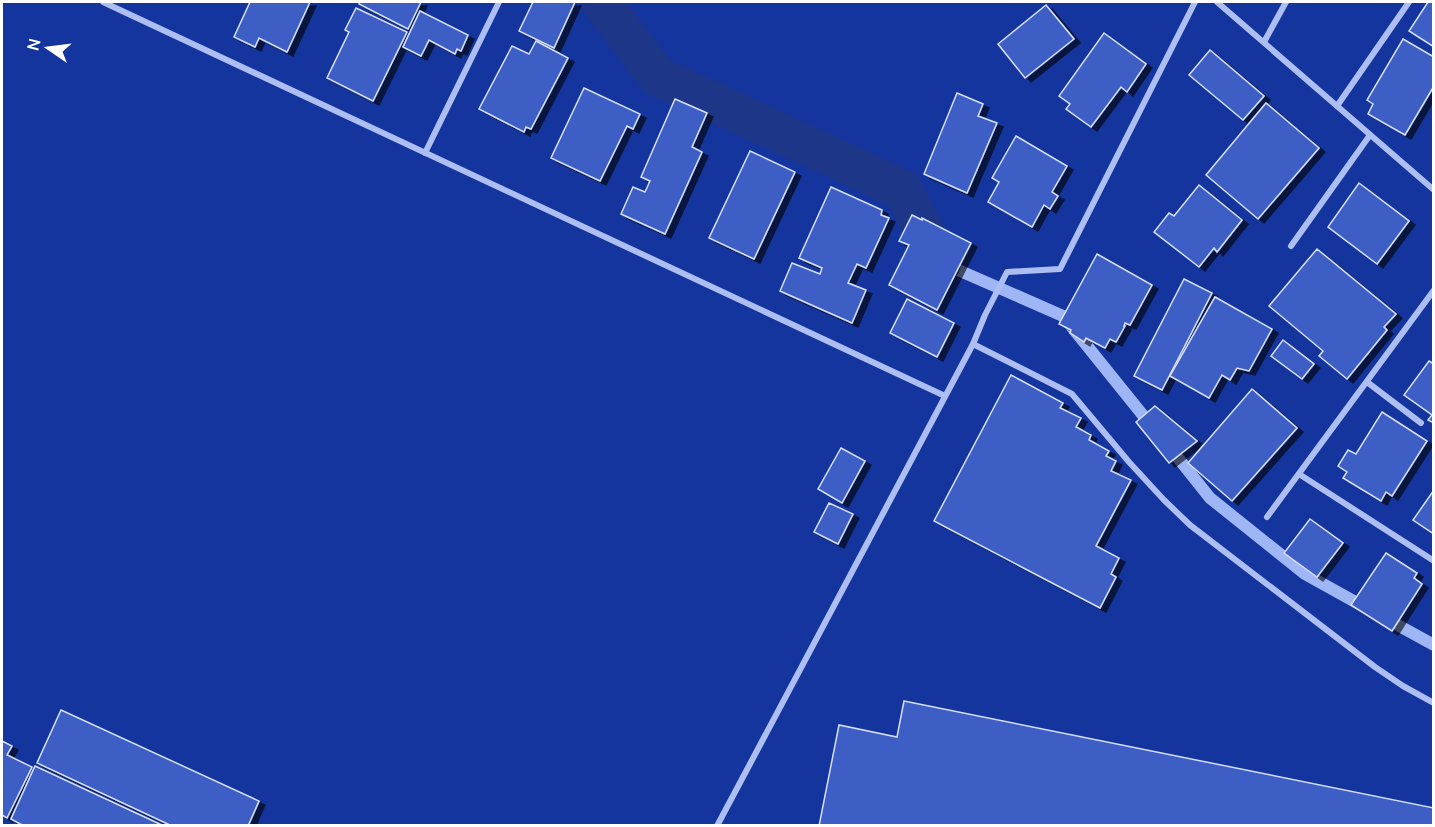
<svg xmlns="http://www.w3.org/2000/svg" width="1435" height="827" font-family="Manrope,sans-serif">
	<defs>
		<filter id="shadow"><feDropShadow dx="6" dy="4" stdDeviation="0" flood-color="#0009"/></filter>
	</defs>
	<rect width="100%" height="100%" fill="#15359e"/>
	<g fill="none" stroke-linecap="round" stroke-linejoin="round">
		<g stroke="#9fb6f6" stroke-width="12">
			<path d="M942 263 1063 316 1154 429"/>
			<path d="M1167 444 1210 498 1305 574 1368 609"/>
			<path d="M1383 617 1434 645"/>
		</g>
		<path stroke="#1e3688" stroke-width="40" d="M601 2 657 76 902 189 941 263"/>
	</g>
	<g fill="#3d5ec5" stroke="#d5dffd" stroke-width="1.5" filter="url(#shadow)">
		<path d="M250 2H310L287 52 259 38 255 47 234 37Z"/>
		<path d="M360 2H421L408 29 359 4Z"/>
		<path d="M533 2H575L554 48 519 31Z"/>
		<path d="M1428 2H1434V47L1409 31Z"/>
		<path d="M1046 5 1074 39 1025 78 998 44Z"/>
		<path d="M356 8 407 32 373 101 327 78 349 32 345 30Z"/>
		<path d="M420 11 468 35 461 51 457 49 455 54 429 40 421 56 403 47Z"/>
		<path d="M1104 33 1146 64 1127 92 1121 87 1091 127 1066 109 1070 104 1059 96Z"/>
		<path d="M1403 39 1434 57V86L1405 135 1368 114 1373 104 1367 100Z"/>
		<path d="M536 41 568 58 531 129 526 127 524 132 479 109 512 46 529 54Z"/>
		<path d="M1210 50 1264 96 1243 120 1189 75Z"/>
		<path d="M584 88 640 114 633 129 627 126 600 181 551 158Z"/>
		<path d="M957 93 983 104 978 116 997 123 967 193 924 174Z"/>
		<path d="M675 99 707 113 692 147 702 152 665 234 621 214 633 187 645 192 650 181 641 177Z"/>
		<path d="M1266 103 1319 148 1258 219 1206 175Z"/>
		<path d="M1016 136 1067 166 1052 192 1058 196 1050 209 1044 205 1032 227 988 202 999 182 992 178Z"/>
		<path d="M750 151 795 172 754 259 709 238Z"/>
		<path d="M1359 183 1409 221 1377 264 1328 227Z"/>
		<path d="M1199 185 1242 220 1217 252 1214 248 1199 267 1154 232 1169 213 1174 216Z"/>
		<path d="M831 187 882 210 881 215 889 218 866 268 857 264 848 283 866 290 852 323 780 291 792 263 820 274 822 268 799 258Z"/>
		<path d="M912 215 922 220V218L971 243 937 310 889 285 909 245 899 241Z"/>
		<path d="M1317 249 1396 314 1384 327 1387 330 1347 379 1319 356 1323 351 1269 306Z"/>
		<path d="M1097 254 1152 285 1130 325 1125 323 1124 326H1125L1116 342 1110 339 1105 348 1086 338 1084 342 1070 333 1071 330 1059 324Z"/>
		<path d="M1184 279 1212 293 1162 390 1134 376Z"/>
		<path d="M1215 297 1272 329 1249 371 1237 368 1230 380 1222 375 1209 398 1170 376Z"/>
		<path d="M907 299 954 323 937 357 890 333Z"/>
		<path d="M1283 340 1314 364 1302 379 1271 356Z"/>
		<path d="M1429 361 1434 364V423L1428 420 1432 415 1404 395Z"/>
		<path d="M1011 375 1063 403 1060 408 1081 418 1076 427 1091 435 1089 440 1109 451 1106 456 1116 461 1111 471 1131 480 1096 546 1119 558 1111 574 1116 577 1100 608 934 521Z"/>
		<path d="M1252 389 1297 428 1232 501 1188 463Z"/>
		<path d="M1155 406 1197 441 1169 463 1136 422Z"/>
		<path d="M1382 412 1427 441 1392 496 1386 492 1381 501 1343 478 1347 472 1338 466 1348 450 1356 454Z"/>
		<path d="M841 448 865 461 842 503 818 489Z"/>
		<path d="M1434 490V534L1413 520Z"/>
		<path d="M829 503 853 514 838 544 814 532Z"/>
		<path d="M1310 519 1343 543 1317 577 1284 553Z"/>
		<path d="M1386 553 1417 573 1414 578 1422 584 1392 631 1351 605Z"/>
		<path d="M904 701 1434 808V826H819L839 725 897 737Z"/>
		<path d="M61 710 259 801 248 826H172L37 763Z"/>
		<path d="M2 741 12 746 7 755 32 767 7 818 2 815Z"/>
		<path d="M35 766 164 826H24L11 819Z"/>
	</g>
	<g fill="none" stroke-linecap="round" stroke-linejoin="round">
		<g stroke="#adbef3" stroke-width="6">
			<path d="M103 2 945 396"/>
			<path d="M1217 2 1434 190"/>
			<path d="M1264 42 1286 2"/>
			<path d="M1337 106 1409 2"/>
			<path d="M425 153 499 2"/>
			<path d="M1291 246 1370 135"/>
			<path d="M973 344 1072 394 1129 462 1164 500 1190 525 1375 667 1403 686 1434 703"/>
			<path d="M1367 382 1421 423"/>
			<path d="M1299 474 1434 561"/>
			<path d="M1267 517 1434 290"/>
			<path d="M717 826 973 344 985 315 1007 272 1060 269 1195 2"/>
		</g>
	</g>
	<rect width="1435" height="827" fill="none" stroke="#ffffff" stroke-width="6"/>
	<g transform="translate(48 48) rotate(284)" stroke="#15359e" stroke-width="4.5" paint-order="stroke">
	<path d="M0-4.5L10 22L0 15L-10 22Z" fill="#ffffff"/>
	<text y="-9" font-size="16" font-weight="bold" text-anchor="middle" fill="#ffffff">N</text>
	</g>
</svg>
